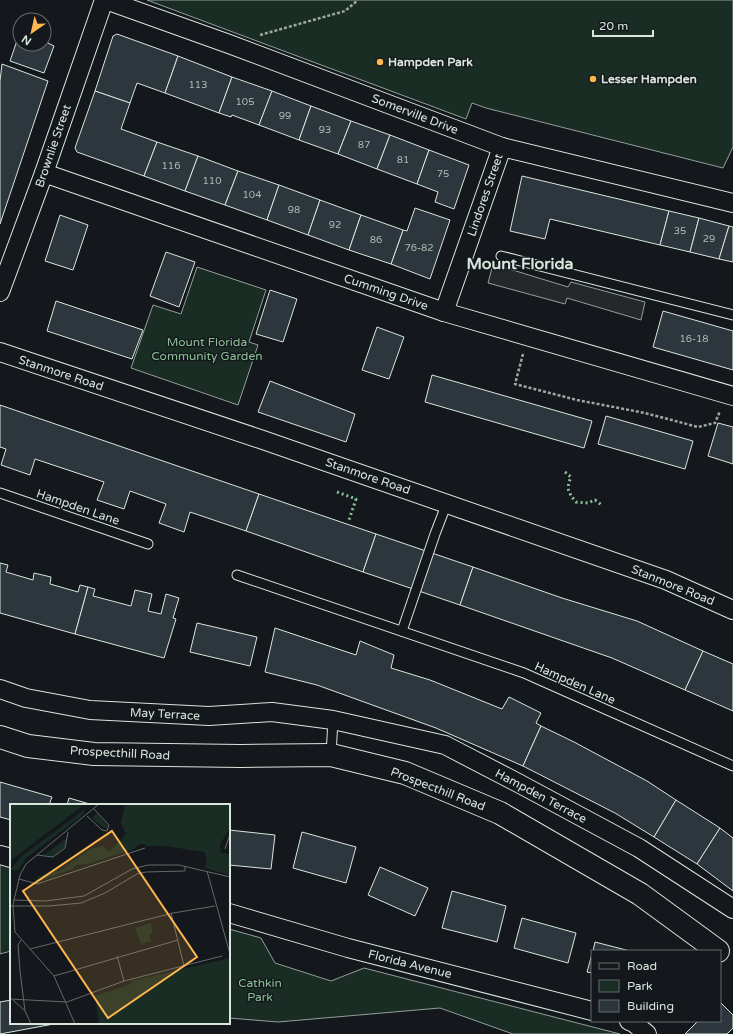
<svg xmlns="http://www.w3.org/2000/svg" width="733" height="1034" font-family="'Varela Round',sans-serif">
	<rect width="100%" height="100%" fill="#14181c"/>
	<g fill="#1a2d24" stroke="#939e99">
		<path d="M147 0H733V147L723 168 486 108 472 103 466 119Z"/>
		<path d="M197 267 266 290 249 342 258 345 238 405 131 368 153 305 181 314Z"/>
		<path d="M0 862 11 866V951L0 954Z"/>
		<path d="M229 929 261 938 275 963 331 981 364 968 620 1034H513L440 1008 278 1022 229 1018Z"/>
	</g>
	<path fill="#24282b" stroke="#939e99" d="M493 264 568 287 571 282 645 302 641 320 567 298 565 304 488 283Z"/>
	<g fill="#2c363c" stroke="#d8e6dc">
		<path d="M20 32V44H44V41L54 46 44 73 10 61Z"/>
		<path d="M117 34 178 56 165 93 137 83 130 103 95 91 113 36Z"/>
		<path d="M178 56 232 77 219 113 165 93Z"/>
		<path d="M2 64 48 81 0 224V81Z"/>
		<path d="M232 77 272 91 259 125 232 115 231 117 219 113Z"/>
		<path d="M95 91 130 103 121 129 157 142 144 176 77 152 75 148Z"/>
		<path d="M272 91 311 106 299 140 259 125Z"/>
		<path d="M311 106 351 121 338 154 299 140Z"/>
		<path d="M351 121 390 135 377 169 338 154Z"/>
		<path d="M390 135 429 150 417 184 377 169Z"/>
		<path d="M157 142 198 156 185 191 144 176Z"/>
		<path d="M429 150 469 165 454 209 435 202 438 192 417 184Z"/>
		<path d="M198 156 238 171 225 205 185 191Z"/>
		<path d="M238 171 279 185 267 220 225 205Z"/>
		<path d="M522 176 669 211 660 245 550 219 545 239 510 231Z"/>
		<path d="M279 185 320 200 308 235 267 220Z"/>
		<path d="M320 200 361 215 349 250 308 235Z"/>
		<path d="M415 208 450 220 430 279 391 264 403 230 407 231Z"/>
		<path d="M669 211 699 218 690 252 660 245Z"/>
		<path d="M60 215 88 225 73 270 45 261Z"/>
		<path d="M361 215 403 230 391 264 349 250Z"/>
		<path d="M699 218 729 226 719 259 690 252Z"/>
		<path d="M729 226 733 227V262L719 259Z"/>
		<path d="M166 252 195 262 179 307 150 296Z"/>
		<path d="M270 290 297 299 283 342 256 334Z"/>
		<path d="M56 301 143 330 132 359 47 331Z"/>
		<path d="M663 311 733 331V370L653 347Z"/>
		<path d="M377 327 404 337 389 379 362 370Z"/>
		<path d="M432 375 592 421 584 448 425 402Z"/>
		<path d="M270 381 355 414 346 442 258 412Z"/>
		<path d="M0 405 259 494 246 531 190 512 184 532 159 523 166 504 130 491 124 509 97 500 104 482 35 459 30 475 1 465 6 449 0 447Z"/>
		<path d="M606 416 693 441 685 469 598 444Z"/>
		<path d="M718 423 733 427V464L708 456Z"/>
		<path d="M259 494 376 534 363 572 246 531Z"/>
		<path d="M376 534 473 567 460 605 363 572Z"/>
		<path d="M0 563 8 565 6 572 33 580 34 573 51 577 50 584 78 592 80 585 88 587 75 634 0 613Z"/>
		<path d="M473 567 562 598 637 621 703 651 685 690 612 658 460 605Z"/>
		<path d="M88 587 95 589 93 596 131 606 135 590 152 594 148 611 161 614 166 594 179 598 173 618 176 619 164 658 75 634Z"/>
		<path d="M197 623 257 637 250 666 190 652Z"/>
		<path d="M275 628 356 655 360 641 394 655 391 668 430 680 502 709 509 697 541 713 536 723 541 726 523 766 436 728 317 685 265 672Z"/>
		<path d="M703 651 733 664V711L685 690Z"/>
		<path d="M541 726 574 742 647 781 676 800 654 837 615 813 523 766Z"/>
		<path d="M0 782 52 797 49 805H11V820L0 817Z"/>
		<path d="M69 798 93 805H67Z"/>
		<path d="M676 800 720 828 697 864 654 837Z"/>
		<path d="M720 828 733 838V891L697 864Z"/>
		<path d="M229 830 275 835 271 869 229 865Z"/>
		<path d="M302 832 356 847 346 883 293 868Z"/>
		<path d="M380 867 428 888 415 916 368 895Z"/>
		<path d="M452 891 506 906 497 942 442 928Z"/>
		<path d="M522 918 576 933 568 963 514 948Z"/>
		<path d="M595 942 630 951H593Z"/>
		<path d="M592 954V973L587 972Z"/>
		<path d="M11 1000V1023H59L0 1034V1002Z"/>
		<path d="M720 1002 733 1015V1028L727 1034H685L698 1021H720Z"/>
	</g>
	<g fill="none" stroke-linecap="round" stroke-linejoin="round">
		<g stroke="#d8e6dc" stroke-width="11">
			<g id="service">
				<path d="M501 256 733 315"/>
				<path d="M0 493 148 544"/>
				<path d="M237 575 524 673 733 766"/>
				<path d="M402 631 435 534 447 503"/>
				<path d="M331 755 333 720"/>
			</g>
		</g>
		<g stroke="#d8e6dc" stroke-width="20">
			<g id="minor">
				<path d="M106 0 229 44 502 147 733 203"/>
				<path d="M44 173 444 312 733 396"/>
				<path d="M0 292 44 173 104 0"/>
				<path d="M444 312 502 147"/>
				<path d="M0 352 263 440 666 580 733 610"/>
				<path d="M0 689 26 698 90 710 209 716 272 712 333 720 445 745 520 784 639 848 733 909"/>
				<path d="M0 855 11 858"/>
				<path d="M229 913 348 948 592 1011"/>
				<path d="M629 1021 634 1023 647 1034"/>
			</g>
		</g>
		<g stroke="#d8e6dc" stroke-width="24">
			<path id="secondary" d="M0 737 28 746 94 754 241 756 331 755 405 773 500 813 640 894 718 951"/>
		</g>
		<g stroke="#9da8a2" stroke-width="2.5" stroke-dasharray="3 2" stroke-linecap="butt">
			<path d="M260 35 345 11 358 0"/>
			<path d="M523 354 515 384 577 400 645 413 698 427 715 423 720 411"/>
		</g>
		<use href="#service" stroke="#14181c" stroke-width="9"/>
		<use href="#minor" stroke="#14181c" stroke-width="18"/>
		<use href="#secondary" stroke="#14181c" stroke-width="22"/>
		<g stroke="#8ac095" stroke-width="3" stroke-dasharray="2 3" stroke-linecap="butt">
			<path d="M565 472 571 477C566 489 568 492 576 502L588 503 595 500 603 506"/>
			<path d="M337 492 356 499 349 520"/>
		</g>
	</g>
	<g fill="#ffb74d" stroke="#14181c" stroke-width="1.5">
		<circle cx="380" cy="62" r="4"/>
		<circle cx="593" cy="79" r="4"/>
	</g>
	<g text-anchor="middle" dominant-baseline="central" stroke-width="3" stroke-linejoin="round" paint-order="stroke">
		<g font-size="10" fill="#adbab4">
			<text x="198" y="85">113</text>
			<text x="245" y="102">105</text>
			<text x="285" y="116">99</text>
			<text x="325" y="130">93</text>
			<text x="364" y="145">87</text>
			<text x="403" y="160">81</text>
			<text x="171" y="166">116</text>
			<text x="443" y="174">75</text>
			<text x="212" y="181">110</text>
			<text x="252" y="195">104</text>
			<text x="294" y="210">98</text>
			<text x="335" y="225">92</text>
			<text x="680" y="231">35</text>
			<text x="709" y="239">29</text>
			<text x="376" y="240">86</text>
			<text x="419" y="248">76-82</text>
			<text x="694" y="339">16-18</text>
		</g>
		<g font-size="12" font-weight="bold" fill="#d8e6dc" stroke="#14181c" text-anchor="start">
			<text x="388" y="62">Hampden Park</text>
			<text x="601" y="79">Lesser Hampden</text>
		</g>
		<g font-size="12" fill="#d8e6dc" stroke="#14181c">
			<text transform="translate(415 114) rotate(21)">Somerville Drive</text>
			<text transform="translate(53 146) rotate(-71)">Brownlie Street</text>
			<text transform="translate(485 195) rotate(-71)">Lindores Street</text>
			<text transform="translate(386 292) rotate(19)">Cumming Drive</text>
			<text transform="translate(61 373) rotate(18)">Stanmore Road</text>
			<text transform="translate(368 476) rotate(19)">Stanmore Road</text>
			<text transform="translate(78 507) rotate(19)">Hampden Lane</text>
			<text transform="translate(673 585) rotate(22)">Stanmore Road</text>
			<text transform="translate(575 683) rotate(24)">Hampden Lane</text>
			<text transform="translate(165 714) rotate(3)">May Terrace</text>
			<text transform="translate(120 753) rotate(3)">Prospecthill Road</text>
			<text transform="translate(438 789) rotate(21)">Prospecthill Road</text>
			<text transform="translate(541 796) rotate(28)">Hampden Terrace</text>
			<text transform="translate(410 964) rotate(14)">Florida Avenue</text>
		</g>
		<g font-size="12" fill="#8ac095" stroke="#14181c">
			<text x="207" y="342">Mount Florida<tspan x="207" dy="14">Community Garden</tspan></text>
			<text x="260" y="983">Cathkin<tspan x="260" dy="14">Park</tspan></text>
		</g>
		<g font-size="16" font-weight="bold" fill="#d8e6dc" stroke="#14181c">
			<text x="520" y="264">Mount Florida</text>
		</g>
	</g>
	<g transform="translate(10 804)">
		<rect width="220" height="220" fill="#14181c"/>
		<path d="M0 0H69L71 3 0 57ZM115 0H220V24L210 40 211 49 220 50V71L195 64 197 54 194 48 155 42H135V40H129L124 45 78 60 66 61 63 65 24 79 29 72 51 66 80 45 93 42 99 48 116 30 111 19ZM74 6V10L16 54 8 66H0L12 52ZM87 9 98 22 96 25 82 14ZM57 34 54 44 43 52 34 51ZM141 119 143 129 139 130 141 137 131 140 125 124ZM220 154V220H89L85 192 121 180V177Z" fill="#1a2d24"/>
		<path fill="none" stroke="#626a69" stroke-width="1" d="M77 12 92 26 97 27 99 21 84 5M215 45 220 30M27 51 43 53 55 44 58 28M197 67 220 150M9 75 27 80 135 44M4 96 10 71 16 60 89 0M0 102H3L4 96 35 97 74 92 122 65 138 61H169L220 73M161 109 174 162M11 136 8 141 10 167 15 207 21 220M20 145 163 109 205 102M107 152 114 177M44 172 168 136M0 195 57 198 114 177 212 152M3 196 15 207M65 220 44 172 5 128 3 102H39L71 99 95 89 127 70 136 68 175 67V62"/>
		<path fill="#ffb74d" fill-opacity="0.15" stroke="#ffb74d" stroke-width="2" d="M102 27 187 153 98 214 13 87Z"/>
		<rect width="220" height="220" fill="none" stroke="#d8e6dc" stroke-width="2"/>
	</g>
	<rect x="591" y="950" width="130" height="72" fill="#14181c" stroke="#626a69"/>
	<rect x="599" y="963" width="20" height="6" fill="#14181c" stroke="#626a69"/>
	<text x="627" y="970" font-size="12" fill="#d8e6dc">Road</text>
	<rect x="599" y="980" width="20" height="12" fill="#1a2d24" stroke="#626a69"/>
	<text x="627" y="990" font-size="12" fill="#d8e6dc">Park</text>
	<rect x="599" y="1000" width="20" height="12" fill="#2c363c" stroke="#626a69"/>
	<text x="627" y="1010" font-size="12" fill="#d8e6dc">Building</text>
	<g transform="translate(32 32) rotate(214)"><circle r="19" fill="#14181c" stroke="#626a69"/>
	<path d="M0-3L7 15L0 10L-7 15Z" fill="#ffb74d"/>
	<text y="-6" font-size="11" font-weight="bold" text-anchor="middle" fill="#d8e6dc">N</text>
	</g>
	<path d="M593 30v6h60v-6" fill="none" stroke="#d8e6dc" stroke-width="2"/>
	<text x="599" y="30" font-size="12" fill="#d8e6dc" stroke="#14181c" stroke-width="3" paint-order="stroke">20 m</text>
</svg>
